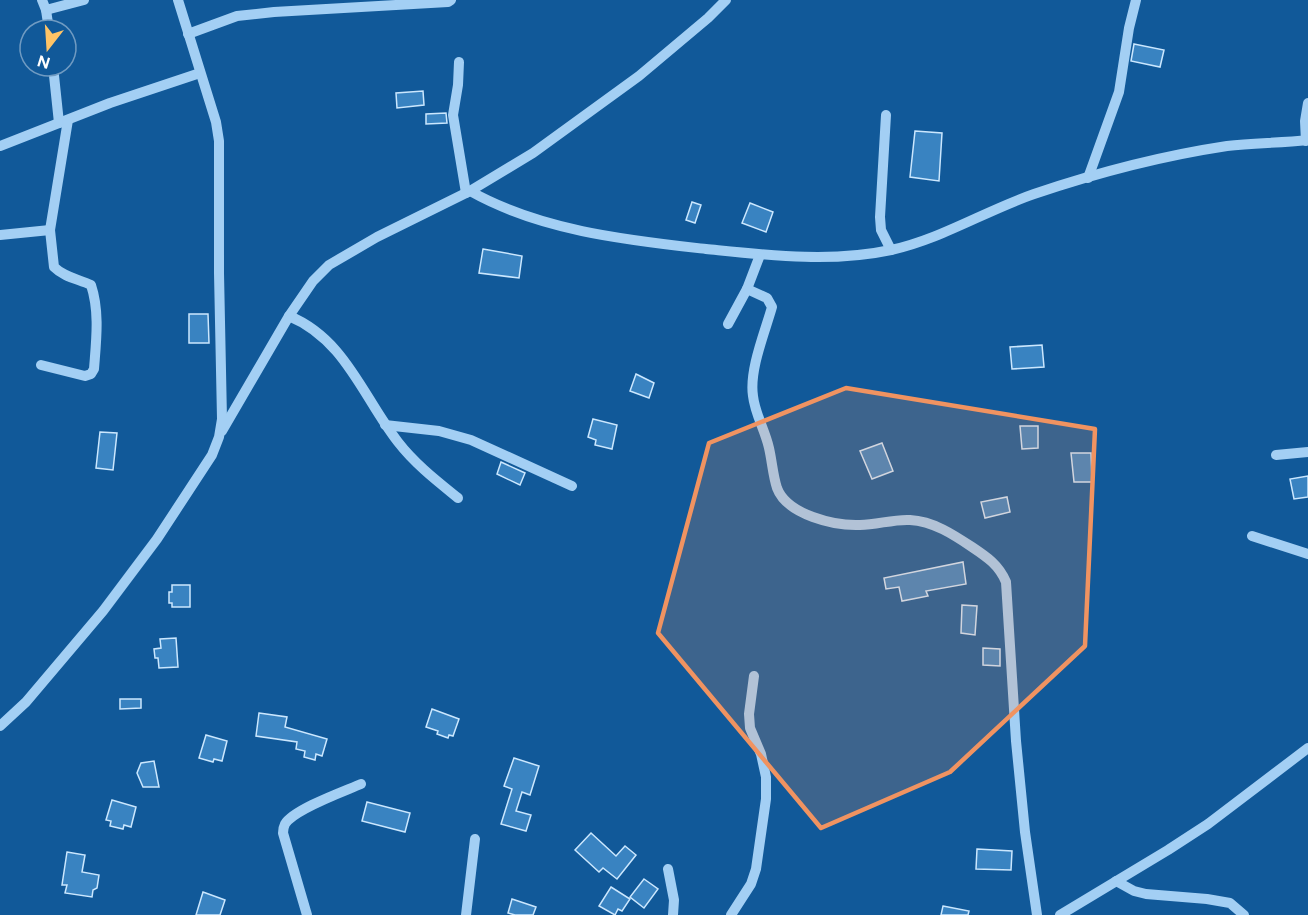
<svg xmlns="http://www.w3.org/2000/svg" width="1308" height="915" font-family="Figtree,sans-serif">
	<rect width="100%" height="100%" fill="#115999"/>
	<g fill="#3983c1" stroke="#cbe7fe" stroke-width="1.5">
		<path d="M1134 44 1164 50 1160 67 1131 61Z"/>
		<path d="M423 91 424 105 397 108 396 93Z"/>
		<path d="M446 113 447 123 426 124V114Z"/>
		<path d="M915 131 942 133 939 181 910 177Z"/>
		<path d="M692 202 701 205 695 223 686 220Z"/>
		<path d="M750 203 773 212 766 232 742 223Z"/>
		<path d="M483 249 522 256 519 278 479 273Z"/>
		<path d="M189 314H208L209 343H189Z"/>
		<path d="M1042 345 1044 367 1012 369 1010 347Z"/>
		<path d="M636 374 654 383 649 398 630 391Z"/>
		<path d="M593 419 617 425 612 449 595 445 596 440 588 437Z"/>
		<path d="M1020 426H1038V448L1022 449Z"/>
		<path d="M100 432 117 433 113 470 96 468Z"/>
		<path d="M882 443 893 471 872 479 860 451Z"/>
		<path d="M1071 453H1091L1092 482H1074Z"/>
		<path d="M501 462 525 473 520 485 497 474Z"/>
		<path d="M1308 476V497L1294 499 1290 479Z"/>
		<path d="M1007 497 1010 512 985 518 981 502Z"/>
		<path d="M963 562 966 584 926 591 928 596 902 601 899 587 886 589 884 578Z"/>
		<path d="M172 585H190V607H172V603H169V592H172Z"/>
		<path d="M962 605 977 606 975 635 961 633Z"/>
		<path d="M176 638 178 667 159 668 158 658H155L154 649 161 648 160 639Z"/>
		<path d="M983 648 1000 649V666L983 665Z"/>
		<path d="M120 699H141V708L120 709Z"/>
		<path d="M432 709 459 719 453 736 449 735 448 738 437 734 438 731 426 727Z"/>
		<path d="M259 713 287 717 285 727 327 739 322 756 316 754 315 760 304 757 305 751 296 749 297 742 256 736Z"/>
		<path d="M206 735 227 741 222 761 214 759 213 762 199 758Z"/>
		<path d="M514 758 539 766 530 795 522 792 516 811 531 815 526 831 501 824 512 789 504 786Z"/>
		<path d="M154 761 159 787H143L137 773 141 763Z"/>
		<path d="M112 800 136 807 131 827 124 825 123 829 110 826 111 821 106 820Z"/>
		<path d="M367 802 410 813 405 832 362 821Z"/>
		<path d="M591 833 616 856 625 846 636 855 617 879 603 868 599 872 575 850Z"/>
		<path d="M977 849 1012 851 1011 870 976 869Z"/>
		<path d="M67 852 85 855 82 872 99 875 97 888 93 890 92 897 65 893 67 885H62Z"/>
		<path d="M644 879 658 889 644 908 630 897Z"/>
		<path d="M611 887 630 899 622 911 618 909 615 915 599 906Z"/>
		<path d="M203 892 225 900 220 915H196Z"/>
		<path d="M512 899 536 907 533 915H515L508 913Z"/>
		<path d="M943 906 969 911 968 915H941Z"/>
	</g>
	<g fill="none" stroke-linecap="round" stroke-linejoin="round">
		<g stroke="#a3cff4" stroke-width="10">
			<path d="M42 0 46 10 49 30"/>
			<path d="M46 10 84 0"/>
			<path d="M188 34 237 16 274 12 448 2 451 0"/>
			<path d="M459 62 458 85 453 115 466 193"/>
			<path d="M53 66 59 123"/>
			<path d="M886 115 880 217 881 230 891 250"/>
			<path d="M1306 141 1305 121 1308 103"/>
			<path d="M0 146 110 103 200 73"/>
			<path d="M1088 178 1119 92 1129 28 1136 0"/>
			<path d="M470 191C541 231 627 240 706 249 766 255 831 263 891 250 941 239 985 211 1034 194 1096 173 1161 156 1227 146 1254 143 1281 143 1308 140"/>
			<path d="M50 230 68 120"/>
			<path d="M0 235 50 230 54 267C64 277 78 279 91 285 100 312 96 342 94 369L91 374 85 376 41 365"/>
			<path d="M747 289 767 298 772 307C765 332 749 370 753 396 755 414 765 430 769 448 772 461 773 476 777 488 787 515 835 526 860 525 877 525 893 519 910 520 933 521 954 535 972 547 987 557 999 565 1006 582L1016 741 1025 832 1037 915"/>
			<path d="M289 316C345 339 363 397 398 442 415 464 437 481 458 498"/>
			<path d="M728 324 747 289 760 255"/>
			<path d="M385 425 439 431 471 440 572 486"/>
			<path d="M222 431 289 316 313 281 329 265 377 237 470 191 533 153 639 76 708 18 726 0"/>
			<path d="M1276 455 1308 452"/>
			<path d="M1252 536 1308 554"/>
			<path d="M0 726 26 702 103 611 157 539 212 455 219 437 222 419 219 273V141L216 122 178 0"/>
			<path d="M668 869 674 900 673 915"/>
			<path d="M1116 881 1134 891 1146 894 1207 899 1230 903 1244 915"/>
			<path d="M307 915 283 833C283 829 284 826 285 824 294 809 345 791 361 784"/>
			<path d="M466 915 475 839"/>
			<path d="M731 915 751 884 756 869 766 799V777L761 754 750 728 749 714 754 676"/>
			<path d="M1060 915 1168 850 1208 824 1308 748"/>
		</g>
	</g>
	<path fill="#f09361" fill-opacity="0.2" stroke="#f09361" stroke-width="4.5" stroke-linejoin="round" d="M846 388 1095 429 1085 646 950 772 821 828 658 633 709 443Z"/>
	<g transform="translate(48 48) rotate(197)"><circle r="28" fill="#115999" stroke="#709bc2" stroke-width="1.5"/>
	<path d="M0-4.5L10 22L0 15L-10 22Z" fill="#ffc466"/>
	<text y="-9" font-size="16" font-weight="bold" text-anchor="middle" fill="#ffffff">N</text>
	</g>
</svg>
